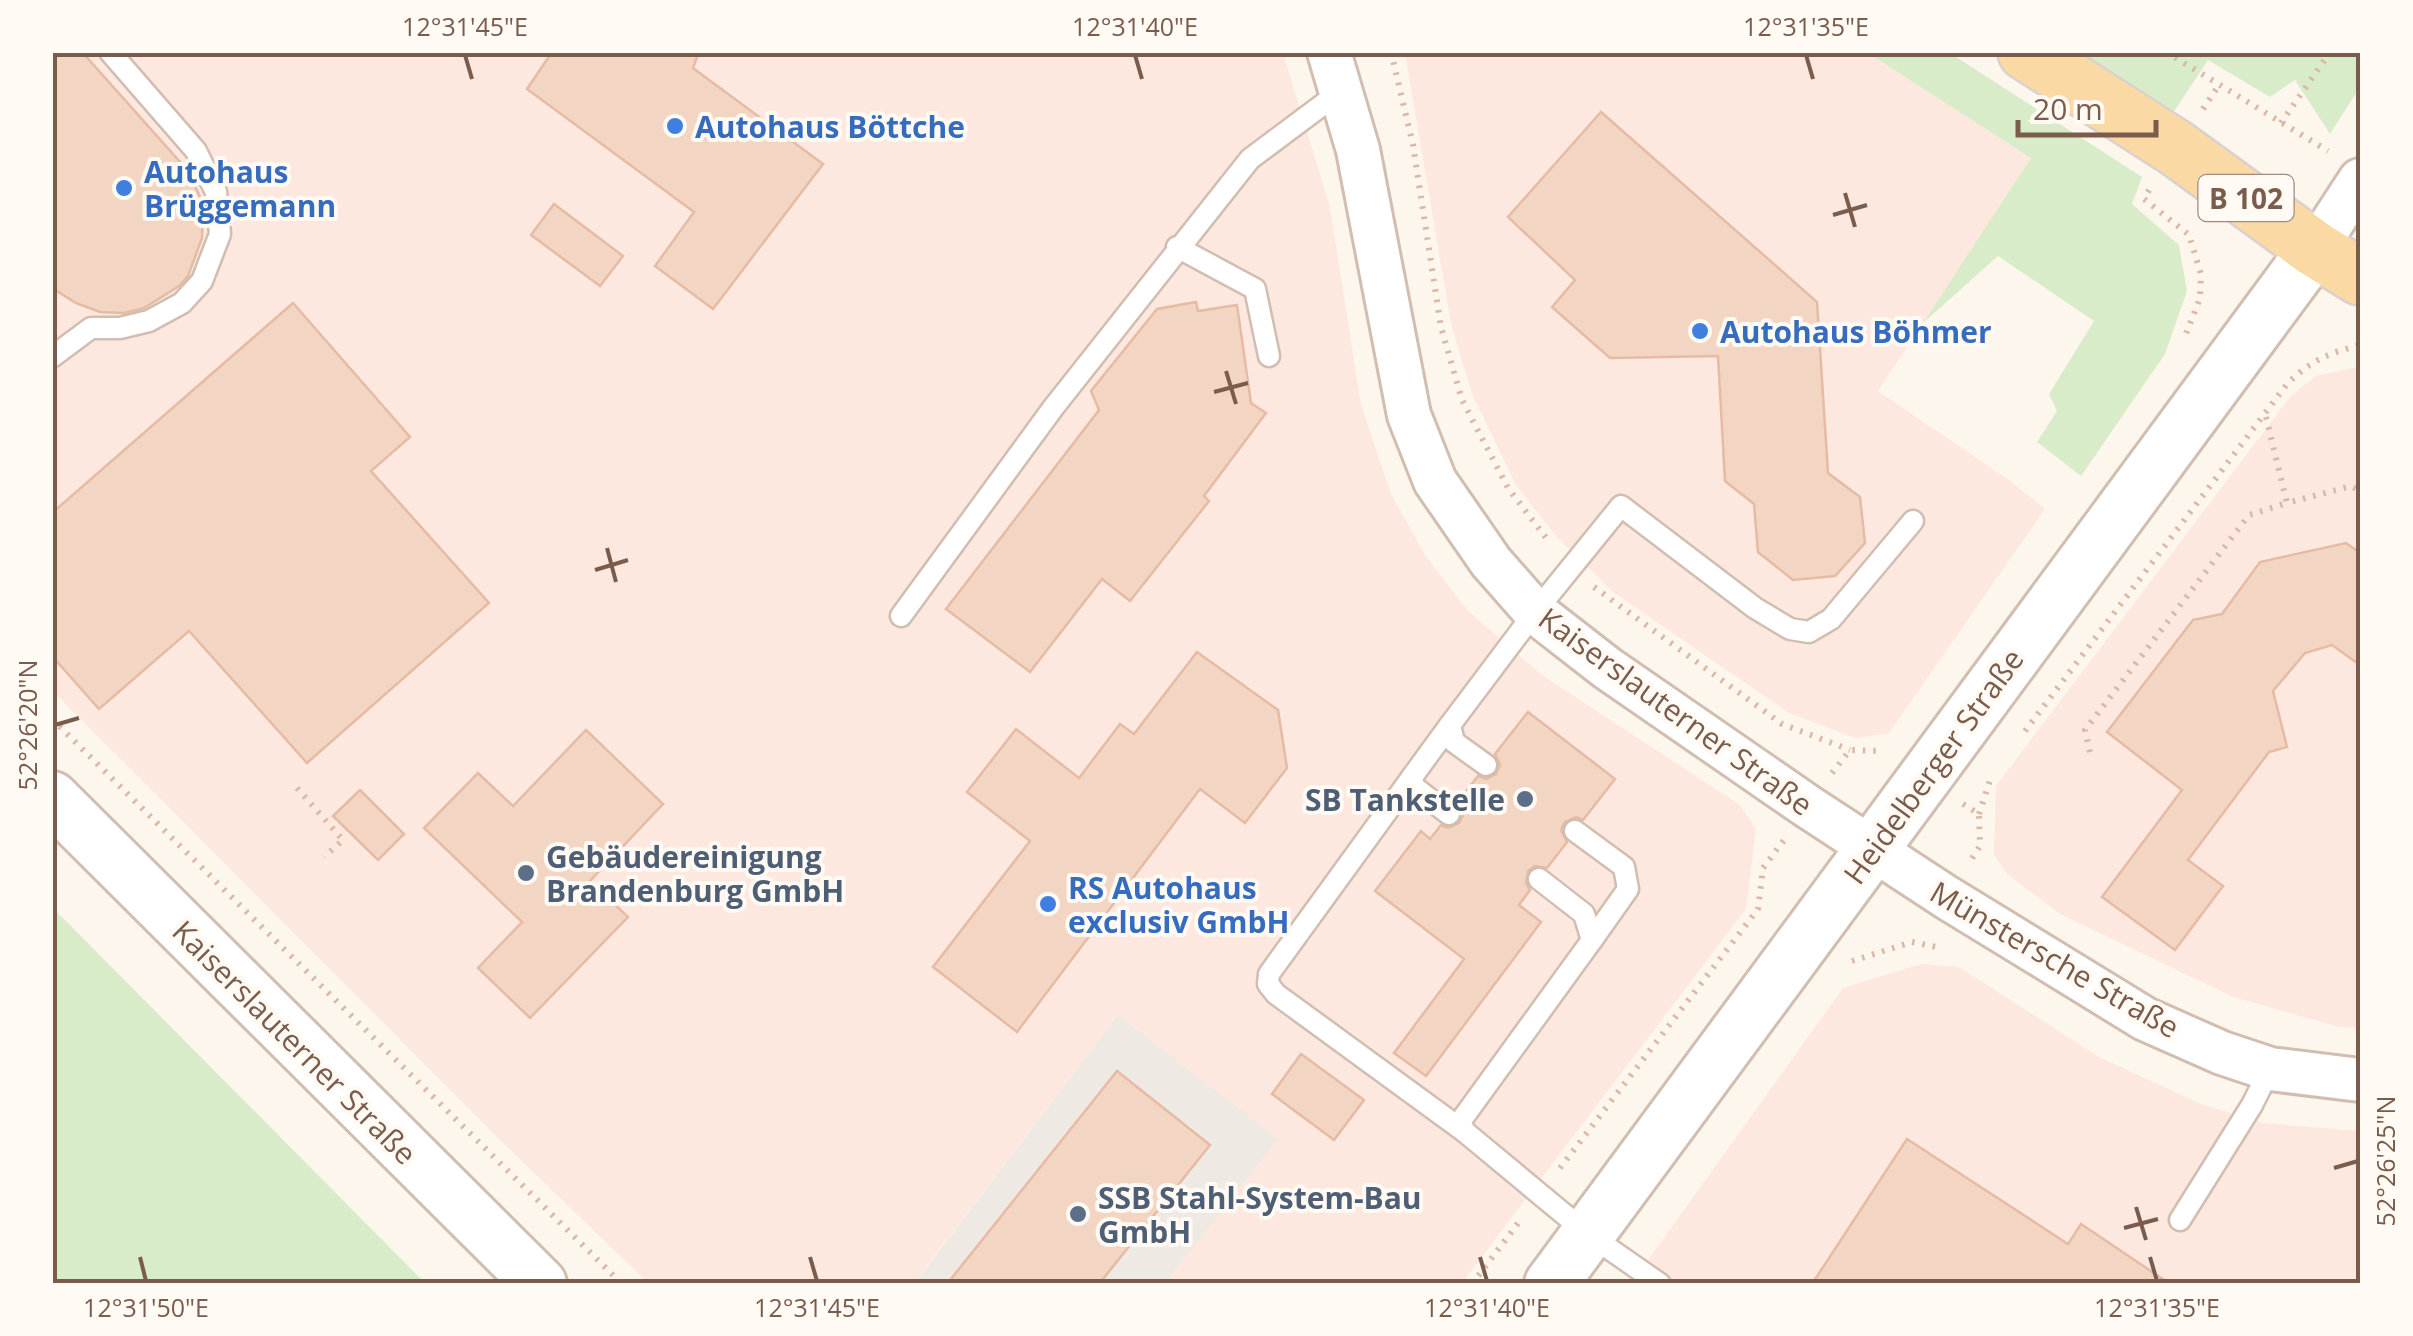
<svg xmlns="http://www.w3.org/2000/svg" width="2413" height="1336" font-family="'Open Sans',sans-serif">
	<rect width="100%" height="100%" fill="#fdf6ec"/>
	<g fill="#fde8e0">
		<path d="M52 53H1283L1330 207 1361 405 1391 494 1425 555 1467 610 1543 676 1740 805 1756 829 1746 909 1462 1283H1165L1277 1139 1118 1015 914 1283H648L500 1140 53 691Z"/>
		<path d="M1405 53H1868L2032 158 1878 391 2010 481 2045 509 1889 733 1855 738 1789 713 1613 592 1556 536 1516 485 1472 394 1451 324Z"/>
		<path d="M2357 367 2360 369V1028L2339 1027 2233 997 2060 914 2007 874 1994 855 1996 786 2290 397 2316 376Z"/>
		<path d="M1921 964 1959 967 2099 1057 2201 1104 2263 1123 2360 1131V1283L1631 1284 1843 988Z"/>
	</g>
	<path fill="#efe9e4" d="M1118 1015 1278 1139 1165 1283 914 1284Z"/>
	<g fill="#d8ecc9">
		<path d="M1868 53H1950L2142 177 2132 204 2179 245 2187 291 2165 354 2081 476 2037 442 2057 411 2049 394 2094 321 1998 256 1923 323 2031 158Z"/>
		<path d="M2071 53H2360V87L2330 134 2295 80 2270 97 2208 60 2171 116Z"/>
		<path d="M53 908 425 1283H53Z"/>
	</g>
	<g fill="#f3d5c3" stroke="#e6bba3" stroke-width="2.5">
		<path d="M52 52H82L189 172 203 204 202 238 188 276 179 286 144 308 124 313 100 312 76 303 52 288Z"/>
		<path d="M552 52H699L693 68 823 164 713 309 655 266 694 212 527 89Z"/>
		<path d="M1601 112 1817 302 1828 473 1860 497 1865 543 1835 576 1793 580 1758 552 1754 504 1725 481 1718 356 1610 358 1552 307 1575 280 1508 217Z"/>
		<path d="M554 204 623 256 600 286 531 235Z"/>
		<path d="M1196 302 1198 311 1237 305 1251 403 1266 413 1204 496 1209 501 1130 601 1102 579 1030 672 946 609 1099 410 1091 391 1157 309Z"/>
		<path d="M293 303 410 437 371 471 489 603 307 763 189 631 99 709 52 656V513Z"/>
		<path d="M2346 543 2360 553V665L2332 645 2305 653 2273 691 2287 747 2269 752 2188 860 2223 886 2175 950 2102 897 2182 790 2107 732 2193 620 2222 614 2260 562Z"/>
		<path d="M1197 652 1278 710 1287 768 1245 823 1200 789 1017 1032 933 967 1030 841 967 792 1016 729 1079 778 1120 724 1134 734Z"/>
		<path d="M1528 712 1615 779 1583 820 1576 817 1565 822 1561 830 1567 842 1547 868 1535 866 1528 871 1526 883 1530 890 1519 905 1541 922 1426 1076 1394 1053 1464 959 1375 891 1421 831 1430 839 1441 825 1448 828 1459 823 1463 815 1457 803 1478 776 1486 779 1496 774 1500 765 1495 754Z"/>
		<path d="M586 730 663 804 590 881 628 917 530 1018 478 968 522 922 424 828 478 773 513 806Z"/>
		<path d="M360 790 404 834 378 860 333 816Z"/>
		<path d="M1301 1054 1364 1100 1334 1140 1272 1094Z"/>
		<path d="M1117 1071 1210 1145 1099 1284H947Z"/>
		<path d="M1907 1139 2068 1244 2081 1224 2170 1284H1812Z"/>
	</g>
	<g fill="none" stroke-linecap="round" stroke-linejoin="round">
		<g stroke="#d1beb0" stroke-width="25">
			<g id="service">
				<path d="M1177 247 1255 289 1269 356"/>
				<path d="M52 357 91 328H120L149 321 182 303 202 281 220 234 216 192 196 151 110 52"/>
				<path d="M901 616 1053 408 1250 159 1341 91"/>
				<path d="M1486 765 1454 742 1450 725 1535 612 1621 506 1755 608 1790 629 1809 632 1831 619 1913 521"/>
				<path d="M1412 777 1269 974 1268 984 1276 994 1465 1132"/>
				<path d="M1449 814 1414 787 1412 777 1450 725"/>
				<path d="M1575 831 1624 867 1628 889 1592 940"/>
				<path d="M1539 879 1584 914 1592 940 1460 1122 1465 1132 1588 1234 1660 1284"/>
				<path d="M2180 1220 2252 1105 2270 1069"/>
			</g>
		</g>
		<g stroke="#d1beb0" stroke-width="48">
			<g id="minor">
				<path d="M1329 52 1358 150 1409 415 1435 481 1491 562 1535 612 1607 668 1807 806 1946 897 2145 1019 2222 1053 2270 1069 2360 1080"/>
				<path d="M2315 249 2360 180"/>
			</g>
		</g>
		<g stroke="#d1beb0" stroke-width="58">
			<g id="tertiary">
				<path d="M52 798 540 1284"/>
				<path d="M1551 1284 2315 249"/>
			</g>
		</g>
		<g stroke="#dad1cd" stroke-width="60">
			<path id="primary" d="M2026 52 2176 148 2315 249 2360 277"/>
		</g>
		<g stroke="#d9b8a5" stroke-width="6" stroke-dasharray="2.5 8" stroke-linecap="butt">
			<path d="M1391 52 1413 145 1441 327 1462 400 1508 488 1550 543"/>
			<path d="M2166 52 2328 151"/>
			<path d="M2203 109 2219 85"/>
			<path d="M2281 123 2330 52"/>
			<path d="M2149 190 2144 199 2189 235 2201 274 2200 298 2184 339"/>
			<path d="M2266 417 2287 503 2351 486 2360 491"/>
			<path d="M1594 587 1782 724 1850 750"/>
			<path d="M52 719 622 1284"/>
			<path d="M2025 731 2287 384C2310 361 2329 353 2360 345"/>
			<path d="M2090 752 2085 730 2249 515 2287 503"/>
			<path d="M1832 773 1850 750 1883 751"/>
			<path d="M297 788 343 840 324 857"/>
			<path d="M1963 804 1979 814 1980 846 1971 860"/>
			<path d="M1979 814 1991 777"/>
			<path d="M1852 961 1912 942 1941 948"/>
			<path d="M1560 1168 1758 909 1763 868 1784 840"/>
			<path d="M1472 1284 1522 1218"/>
		</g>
		<use href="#service" stroke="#fff" stroke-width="20"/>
		<use href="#minor" stroke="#fff" stroke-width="42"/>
		<use href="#tertiary" stroke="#fff" stroke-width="52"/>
		<use href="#primary" stroke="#fbd9a5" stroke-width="55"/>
	</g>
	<path fill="none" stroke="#7a5c4d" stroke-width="4" d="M465 55 472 79M1135 55 1142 79M1806 55 1813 79M1845 193 1855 227M1833 215 1867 205M1226 371 1236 404M1214 392 1248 383M607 548 616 582M595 570 628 560M55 725 79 718M2334 1168 2358 1161M2136 1207 2146 1240M2124 1228 2158 1219M140 1257 146 1281M810 1257 817 1281M1480 1257 1487 1281M2150 1257 2157 1281"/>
	<g fill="#3f7fe0" stroke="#fffaf3" stroke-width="4">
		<circle cx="675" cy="126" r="10"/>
		<circle cx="124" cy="188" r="10"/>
		<circle cx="1700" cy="331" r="10"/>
		<circle cx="1048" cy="904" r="10"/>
	</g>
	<g fill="#5c6f8a" stroke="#fffaf3" stroke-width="4">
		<circle cx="1525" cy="799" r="10"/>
		<circle cx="526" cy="873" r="10"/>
		<circle cx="1078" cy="1214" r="10"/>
	</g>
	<g text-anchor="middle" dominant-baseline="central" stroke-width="8" stroke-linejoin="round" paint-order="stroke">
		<rect fill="#fffaf3" stroke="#a28b7f" stroke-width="2.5" x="2198.5" y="175" width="95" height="46" rx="8"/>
		<g font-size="28" font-weight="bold" fill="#7a5c4d">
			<text x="2246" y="198">B 102</text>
		</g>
		<g font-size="30" font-weight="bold" fill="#366cbe" stroke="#fffaf3" text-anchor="start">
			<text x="695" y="126">Autohaus Böttche</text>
			<text x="144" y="171">Autohaus<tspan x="144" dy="34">Brüggemann</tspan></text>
			<text x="1720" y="331">Autohaus Böhmer</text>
			<text x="1068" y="887">RS Autohaus<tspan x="1068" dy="34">exclusiv GmbH</tspan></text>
		</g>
		<g font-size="30" fill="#7a5c4d" stroke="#fffaf3">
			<text transform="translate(1676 711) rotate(36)">Kaiserslauterner Straße</text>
			<text transform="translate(1933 766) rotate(-54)">Heidelberger Straße</text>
			<text transform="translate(2055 959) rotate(30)">Münstersche Straße</text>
			<text transform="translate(295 1042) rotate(45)">Kaiserslauterner Straße</text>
		</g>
		<g font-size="30" font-weight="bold" fill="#4e5e75" stroke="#fffaf3" text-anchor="start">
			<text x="1505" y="799" text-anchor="end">SB Tankstelle</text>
			<text x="546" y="856">Gebäudereinigung<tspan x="546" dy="34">Brandenburg GmbH</tspan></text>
			<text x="1098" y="1197">SSB Stahl-System-Bau<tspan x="1098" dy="34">GmbH</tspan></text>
		</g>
	</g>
	<rect width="2413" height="1336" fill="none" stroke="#fffaf3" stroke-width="110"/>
	<path d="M2018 120v15h138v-15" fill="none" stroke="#7a5c4d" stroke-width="5"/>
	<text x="2033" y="120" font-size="30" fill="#7a5c4d" stroke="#fffaf3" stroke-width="8" paint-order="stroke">20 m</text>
	<rect x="55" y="55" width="2303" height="1226" fill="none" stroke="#7a5c4d" stroke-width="4"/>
	<g font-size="25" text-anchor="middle" fill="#7a5c4d">
		<text x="465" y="36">12°31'45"E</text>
		<text x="1135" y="36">12°31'40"E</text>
		<text x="1806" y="36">12°31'35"E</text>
		<text transform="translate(28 725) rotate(-90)" y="9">52°26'20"N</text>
		<text transform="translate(2386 1161) rotate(-90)" y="9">52°26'25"N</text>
		<text x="146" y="1317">12°31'50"E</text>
		<text x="817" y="1317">12°31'45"E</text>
		<text x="1487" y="1317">12°31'40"E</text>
		<text x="2157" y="1317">12°31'35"E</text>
	</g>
</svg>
